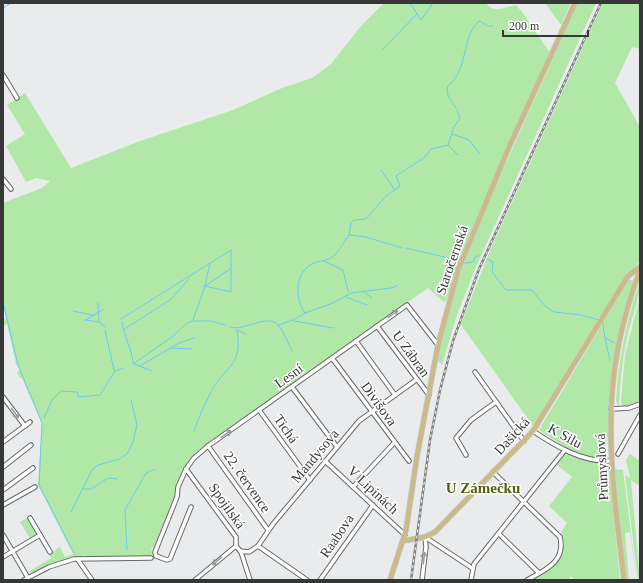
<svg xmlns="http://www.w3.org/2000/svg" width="643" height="583" font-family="'Times New Roman',serif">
	<rect width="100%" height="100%" fill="#eaebec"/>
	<g fill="#b2e8a7">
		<path d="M384 3H486C493 14 505 7 516 5L523 13 550 53 468 237 446 301 444 302 428 288 196 452 183 471 175 489V498L154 548H151L153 555 86 559 85 555 83 556 59 562 34 573 28 572 51 558 49 554 60 547 65 557 73 554 38 485 42 424 22 378H20L17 372 20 370 16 364 7 324 3 326V319H6L3 301V203L42 188 50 181 36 178 26 182 6 146 25 134 7 105 25 93 71 168 140 141 233 110 282 88 312 78 331 64 361 26Z"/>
		<path d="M545 3H567L570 5 561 25Z"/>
		<path d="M578 3H596L476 267 457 315 442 365 437 360C446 318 457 278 472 238Z"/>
		<path d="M603 3H640V49L632 47 615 83 640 127V259L636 267 627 273 533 426 462 326H460L492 246Z"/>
		<path d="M629 279 633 281 623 313 611 381 608 437 607 439 605 453 599 459 597 465 609 470 620 580H575L570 576V579L531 580C546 572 560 567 563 548 564 542 564 537 561 532L567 523 549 506 572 477 557 465 568 449 539 430Z"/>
		<path d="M640 280C640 300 631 319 627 338 622 361 620 384 619 407L616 401C618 359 627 320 640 280Z"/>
		<path d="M640 296V398L637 403 623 407 621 402 625 355Z"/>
		<path d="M630 454 640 461V486L631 480 640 580H638L625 475 630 478 626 460Z"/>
		<path d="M614 469 623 470 637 580 630 532 625 533 629 580H626Z"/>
		<path d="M28 517 37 533V535L31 540 20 522Z"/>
	</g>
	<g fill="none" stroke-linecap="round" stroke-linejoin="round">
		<g stroke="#6cc9f2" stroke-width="1">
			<path d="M410 3 421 20 433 3"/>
			<path d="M3 8 11 3"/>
			<path d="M382 50 417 14"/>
			<path d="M456 108 448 96 447 87C469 70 461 38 478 22L480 21 487 26H493"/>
			<path d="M452 134 469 140 480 154"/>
			<path d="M448 145 458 155"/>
			<path d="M381 170 394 189"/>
			<path d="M349 235 351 223 354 220 366 219 386 196 400 186 396 176 425 157 431 149 448 145 454 127 460 118 457 110"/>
			<path d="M406 248 457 260"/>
			<path d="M487 259 493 262 492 272 506 290H532L545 306 554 312 581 315 599 320"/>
			<path d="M324 261 343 270 348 291"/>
			<path d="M465 263 473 262 476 256H479"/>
			<path d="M205 286 231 292V251"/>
			<path d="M205 286 230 269"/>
			<path d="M363 291 372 298"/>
			<path d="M346 297 367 305"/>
			<path d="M3 302 18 365 42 423 39 485 74 553"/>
			<path d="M98 303 99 321"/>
			<path d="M73 311 92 315"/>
			<path d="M305 313C295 298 294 274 312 264 319 260 328 262 335 255 340 249 344 242 349 235L366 237 402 248"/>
			<path d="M121 319 231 250"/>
			<path d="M85 320 99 322 105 327"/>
			<path d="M86 320 104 309"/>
			<path d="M193 320 204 289 210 264"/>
			<path d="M294 321 333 328"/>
			<path d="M122 322C124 337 132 349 133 363"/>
			<path d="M603 322C603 335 608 349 610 361"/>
			<path d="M279 325 293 320 305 313 333 303 351 293 391 288 397 286"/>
			<path d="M230 327C244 332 267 313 278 325 284 332 288 343 292 351"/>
			<path d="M105 330 114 370"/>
			<path d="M123 330 170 300 189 279"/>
			<path d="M237 330 246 334"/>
			<path d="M606 338 614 343"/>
			<path d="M171 348 192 349"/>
			<path d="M133 364 172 337 187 323 193 321H211L225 325"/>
			<path d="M134 364 152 371"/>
			<path d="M140 366 179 343 194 338"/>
			<path d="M44 418 52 400 61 391 77 392 79 397 100 395 115 371 124 368"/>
			<path d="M194 431C199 417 205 403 212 390 227 364 243 366 237 330"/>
			<path d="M83 489H91L108 478 117 479"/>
			<path d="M71 512 92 470 98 465 119 459 127 454 133 442 137 425 131 400"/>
			<path d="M127 550 125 510 146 473 155 469"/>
		</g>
		<g stroke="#666768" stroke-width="5.5">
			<g id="minor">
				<path d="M3 75 17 98"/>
				<path d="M3 179 11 189"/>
				<path d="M377 326 429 395"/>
				<path d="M356 341 395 395"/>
				<path d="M332 358 409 461"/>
				<path d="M475 372 524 441"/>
				<path d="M292 387 337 447"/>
				<path d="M3 397 25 426"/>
				<path d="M611 409 629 408 640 404"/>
				<path d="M259 410 310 480"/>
				<path d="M533 431C557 447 582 462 611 461"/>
				<path d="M3 442 30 422"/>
				<path d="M208 446 268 530"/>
				<path d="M618 454 640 415"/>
				<path d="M466 455 456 438 471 420 496 402"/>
				<path d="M325 461 405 535"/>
				<path d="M3 467 31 445"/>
				<path d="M186 469 236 537V546L241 552 250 580"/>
				<path d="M493 472 560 537C566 562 545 570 527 580"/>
				<path d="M353 487 394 443"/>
				<path d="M3 490 33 468"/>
				<path d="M3 505 35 487"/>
				<path d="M191 507 170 559 167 560 156 556 155 552 177 497 178 487 186 469 194 458 208 446 407 305 438 345"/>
				<path d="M30 518 50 552"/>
				<path d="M499 534 539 573"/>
				<path d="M3 535 28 578"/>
				<path d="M425 537 472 568"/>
				<path d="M258 546 307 580"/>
				<path d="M240 551 249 552 258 546 273 524 359 421 416 380"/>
				<path d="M3 557 40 535"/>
				<path d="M78 560 92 580"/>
				<path d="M24 580 49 567 74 559 151 558"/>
				<path d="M195 580 236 546"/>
				<path d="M320 580 373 505"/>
				<path d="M422 580 426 547 425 537"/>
				<path d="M471 580 474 564 565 450"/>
			</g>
		</g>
		<g stroke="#c7c7c7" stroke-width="6">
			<g id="major">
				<path d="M403 541 425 537 435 532 533 431 628 276 640 267"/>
				<path d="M390 580 406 530 417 456 438 345 458 270 509 147 575 3"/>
				<path d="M624 580C618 527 610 475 611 422 611 371 622 318 640 270"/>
			</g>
		</g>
		<use href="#minor" stroke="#fff" stroke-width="3.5"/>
		<use href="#major" stroke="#cbbb89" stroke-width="4.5"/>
		<g stroke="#7f8081" stroke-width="2.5">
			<path id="rail" d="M411 580 430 440 440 390 453 341 479 269 601 3"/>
		</g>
		<use href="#rail" stroke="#fff" stroke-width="1" stroke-dasharray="3" stroke-linecap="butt"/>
	</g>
	<defs><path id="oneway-shaft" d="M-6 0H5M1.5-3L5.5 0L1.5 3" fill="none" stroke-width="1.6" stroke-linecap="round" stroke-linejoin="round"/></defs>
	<g stroke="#9a9b9b">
		<use href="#oneway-shaft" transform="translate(393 314) rotate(-36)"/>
		<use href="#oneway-shaft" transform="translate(15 413) rotate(53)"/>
		<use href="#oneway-shaft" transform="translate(226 434) rotate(-35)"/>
		<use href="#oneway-shaft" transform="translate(424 558) rotate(-83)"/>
		<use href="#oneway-shaft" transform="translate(217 561) rotate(139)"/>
	</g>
	<g text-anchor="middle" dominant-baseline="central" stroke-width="3" stroke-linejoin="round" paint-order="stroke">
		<g font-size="14" fill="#363737" stroke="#fff">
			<text transform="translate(452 260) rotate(-71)">Staročernská</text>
			<text transform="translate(411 354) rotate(54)">U Zábran</text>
			<text transform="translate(289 376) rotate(-36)">Lesní</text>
			<text transform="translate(379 404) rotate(54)">Divišova</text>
			<text transform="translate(286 429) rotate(55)">Tichá</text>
			<text transform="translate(512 436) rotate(-48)">Dašická</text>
			<text transform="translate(565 436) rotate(29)">K Silu</text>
			<text transform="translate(315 456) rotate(-50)">Mandysova</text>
			<text transform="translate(602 467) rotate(-93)">Průmyslová</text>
			<text transform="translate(247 482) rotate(55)">22. července</text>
			<text transform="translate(373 490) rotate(43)">V Lipinách</text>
			<text transform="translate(227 506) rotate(55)">Spojilská</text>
			<text transform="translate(337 536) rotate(-56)">Raabova</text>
		</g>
		<g font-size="15" font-weight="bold" fill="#535d0b" stroke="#fff">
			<text x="483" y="488">U Zámečku</text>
		</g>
	</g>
	<rect width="643" height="583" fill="none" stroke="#363737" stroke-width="8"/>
	<path d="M503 30v6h85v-6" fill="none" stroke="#363737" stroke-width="2"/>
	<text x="509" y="30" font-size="12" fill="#363737" stroke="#ffffff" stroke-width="3" paint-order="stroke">200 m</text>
</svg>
